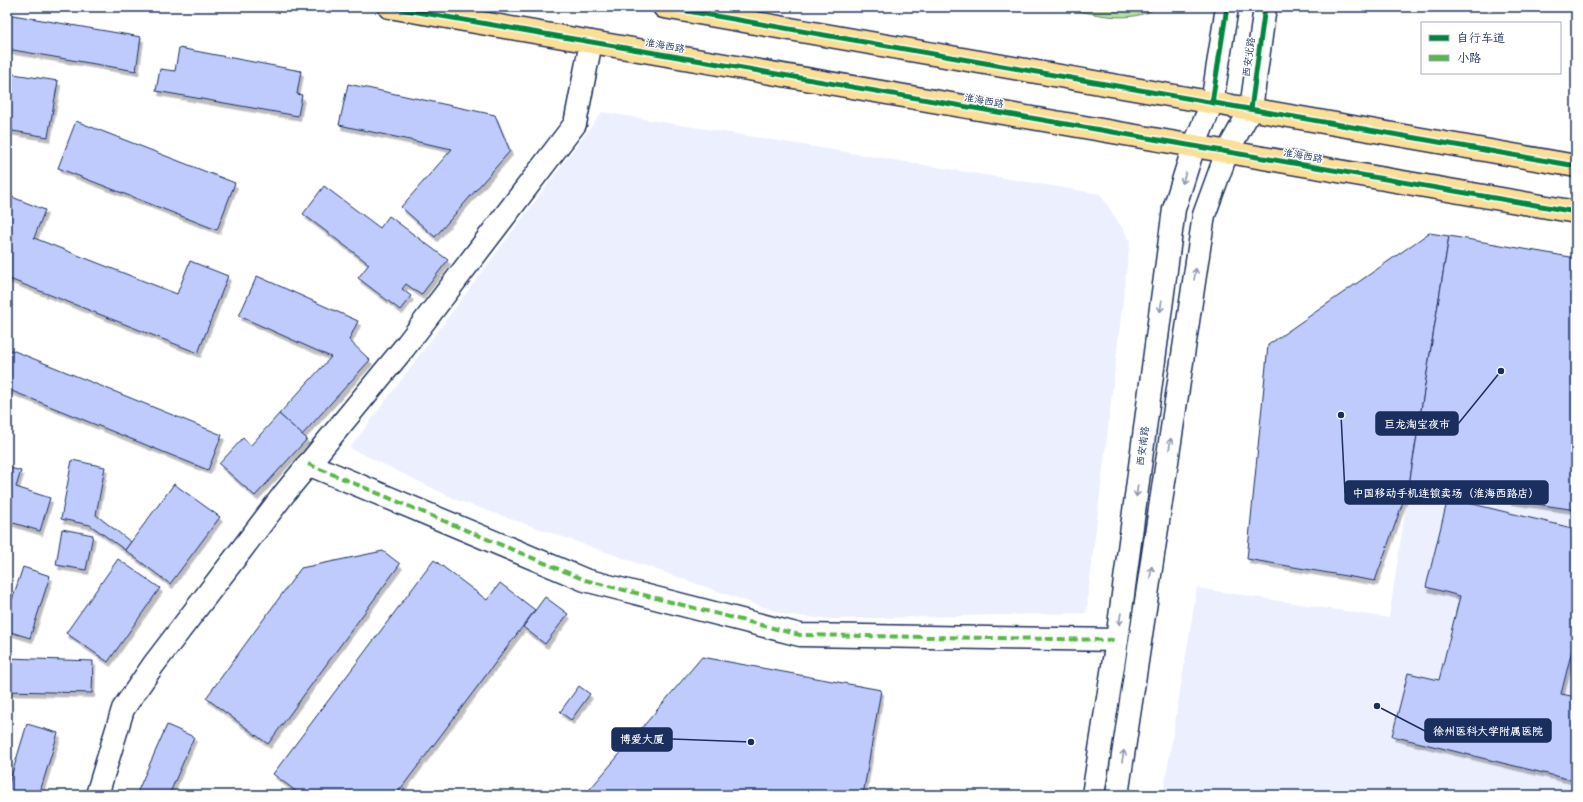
<svg xmlns="http://www.w3.org/2000/svg" width="1583" height="802" font-family="Kalam,'LXGW WenKai TC',sans-serif">
	<defs>
		<filter id="shadow"><feDropShadow dx="2.5" dy="4.5" stdDeviation="0" flood-color="#0004"/></filter>
	</defs>
	<rect width="100%" height="100%" fill="#fff"/>
	<filter id="ink" filterUnits="userSpaceOnUse"><feTurbulence type="fractalNoise" baseFrequency=".025" numOctaves="2"/><feDisplacementMap in="SourceGraphic" scale="8" xChannelSelector="R" yChannelSelector="G"/><feConvolveMatrix kernelMatrix="1 2 1 2 8 2 1 2 1" color-interpolation-filters="sRGB"/></filter>
	<g filter="url(#ink)">
		<g fill="#eceffe">
			<path d="M602 112 1100 194 1130 240 1086 613 832 619 786 615 457 500 350 448Z"/>
			<path d="M1409 485 1576 510V795H1163L1197 588 1389 618Z"/>
		</g>
		<path fill="#b5de9a" stroke="#68867c" d="M1061 7H1158C1129 26 1092 13 1061 7Z"/>
		<g fill="#becbfc" stroke="#1b2f5e" filter="url(#shadow)">
			<path d="M7 14 141 37 136 71 7 49Z"/>
			<path d="M179 48 301 71 297 94 302 95 298 116 156 91 160 69 175 71Z"/>
			<path d="M7 73 58 81 48 137 7 130Z"/>
			<path d="M348 84 495 115 510 151 435 237 401 207 452 149 339 125Z"/>
			<path d="M76 121 235 183 217 230 58 168Z"/>
			<path d="M324 186 380 228 389 216 448 260 421 295 406 284 402 289 411 296 400 310 358 278 369 264 303 214Z"/>
			<path d="M7 195 45 210 34 238 177 294 190 261 228 276 198 353 7 278Z"/>
			<path d="M1429 233 1449 236 1409 485 1375 581 1247 559 1268 345Z"/>
			<path d="M1449 236 1576 258V510L1409 485Z"/>
			<path d="M257 276 358 321 349 340 370 360 302 435 279 414 331 357 239 316Z"/>
			<path d="M7 348 222 435 208 470 7 389Z"/>
			<path d="M279 414 307 439 255 496 219 464 243 438 251 445Z"/>
			<path d="M72 460 105 467 96 515 131 542 125 550 90 525 61 519Z"/>
			<path d="M7 467 21 471 16 487 50 498 40 531 7 521Z"/>
			<path d="M174 484 220 517 170 584 125 550Z"/>
			<path d="M1448 498 1576 529V634L1561 694 1576 697V781L1392 736 1408 673 1439 680 1460 596 1426 587Z"/>
			<path d="M62 529 93 535 86 570 56 565Z"/>
			<path d="M383 551 400 564 268 744 206 698 301 568Z"/>
			<path d="M118 559 160 588 108 662 66 633Z"/>
			<path d="M434 560 487 600 500 583 535 610 396 795H301L273 774Z"/>
			<path d="M23 567 50 576 30 638 7 631V615Z"/>
			<path d="M545 597 568 614 545 644 523 627Z"/>
			<path d="M702 657 881 690 863 795H585Z"/>
			<path d="M7 658 93 661 92 693 7 691Z"/>
			<path d="M579 686 590 694 571 720 560 712Z"/>
			<path d="M27 724 58 733 39 795H7V790Z"/>
			<path d="M167 725 194 737 169 795H136Z"/>
		</g>
		<g fill="none" stroke-linecap="round" stroke-linejoin="round">
			<g stroke="#1b2f5e" stroke-width="25">
				<g id="minor">
					<path d="M308 464 585 580 800 635 1117 640"/>
					<path d="M97 795 123 709 154 664 284 494 404 348 575 124 591 42"/>
				</g>
			</g>
			<g stroke="#1b2f5e" stroke-width="25">
				<g id="secondary">
					<path d="M1093 795 1117 640 1174 209 1194 146 1212 103 1227 7"/>
					<path d="M1117 795 1204 215 1227 152 1251 109 1265 7"/>
				</g>
			</g>
			<g stroke="#1b2f5e" stroke-width="25">
				<g id="primary">
					<path d="M389 7 1576 212"/>
					<path d="M664 7 1576 166"/>
				</g>
			</g>
			<use href="#minor" stroke="#fff" stroke-width="22"/>
			<use href="#secondary" stroke="#fff" stroke-width="22"/>
			<use href="#primary" stroke="#fcde96" stroke-width="22"/>
			<path stroke="#58b947" stroke-width="4" stroke-dasharray="8 4" stroke-linecap="butt" d="M308 464 585 580 800 635 1117 640"/>
			<g stroke="#fff" stroke-width="8">
				<g id="cycleway">
					<path d="M389 7 1576 212"/>
					<path d="M664 7 1576 166"/>
					<path d="M1212 103 1227 7"/>
					<path d="M1251 109 1265 7"/>
				</g>
			</g>
			<use href="#cycleway" stroke="#00873e" stroke-width="5"/>
		</g>
		<defs><path id="oneway-shaft" d="M-6 0H5M1.5-3L5.5 0L1.5 3" fill="none" stroke-width="1.6" stroke-linecap="round" stroke-linejoin="round"/></defs>
		<g stroke="#8d97ae">
			<use href="#oneway-shaft" transform="translate(1184 178) rotate(107)"/>
			<use href="#oneway-shaft" transform="translate(1195 274) rotate(-81)"/>
			<use href="#oneway-shaft" transform="translate(1161 306) rotate(98)"/>
			<use href="#oneway-shaft" transform="translate(1170 444) rotate(-81)"/>
			<use href="#oneway-shaft" transform="translate(1137 491) rotate(98)"/>
			<use href="#oneway-shaft" transform="translate(1151 572) rotate(-81)"/>
			<use href="#oneway-shaft" transform="translate(1120 619) rotate(98)"/>
			<use href="#oneway-shaft" transform="translate(1123 756) rotate(-81)"/>
		</g>
	</g>
	<g text-anchor="middle" dominant-baseline="central" stroke-width="3" stroke-linejoin="round" paint-order="stroke">
		<g font-size="10" fill="#1b2f5e" stroke="#fff">
			<text transform="translate(665 46) rotate(10)">淮海西路</text>
			<text transform="translate(1249 57) rotate(-82)">西安北路</text>
			<text transform="translate(984 101) rotate(10)">淮海西路</text>
			<text transform="translate(1303 156) rotate(10)">淮海西路</text>
			<text transform="translate(1143 446) rotate(-82)">西安南路</text>
		</g>
	</g>
	<path fill="none" stroke="#1b2f5e" stroke-width="1.5" d="M1501 371L1458 424M1341 415L1345 493M1377 706L1425 731M751 742L672 739"/>
	<g fill="#1b2f5e" stroke="#fff" stroke-width="1.5">
		<circle cx="1501" cy="371" r="4"/>
		<circle cx="1341" cy="415" r="4"/>
		<circle cx="1377" cy="706" r="4"/>
		<circle cx="751" cy="742" r="4"/>
	</g>
	<g fill="#1b2f5e" stroke="#1b2f5e" stroke-width="1.5">
		<rect x="1376" y="412" width="82" height="23" rx="4"/>
		<rect x="1345" y="481" width="203" height="23" rx="4"/>
		<rect x="1425" y="719" width="126" height="23" rx="4"/>
		<rect x="612" y="728" width="60" height="23" rx="4"/>
	</g>
	<g font-size="11" text-anchor="middle" font-weight="bold" fill="#fff">
		<text x="1417" y="428">巨龙淘宝夜市</text>
		<text x="1446" y="497">中国移动手机连锁卖场（淮海西路店）</text>
		<text x="1488" y="735">徐州医科大学附属医院</text>
		<text x="642" y="743">博爱大厦</text>
	</g>
	<rect width="1583" height="802" fill="none" stroke="#fff" stroke-width="24"/>
	<rect x="12" y="12" width="1559" height="778" fill="none" stroke="#1b2f5e" stroke-width="1.5" filter="url(#ink)"/>
	<rect x="1421" y="22" width="140" height="52" fill="#ffffff" stroke="#a4acbf"/>
	<rect x="1429" y="35" width="20" height="6" fill="#00873e" stroke="#a4acbf"/>
	<text x="1457" y="42" font-size="12" fill="#1b2f5e">自行车道</text>
	<rect x="1429" y="55" width="20" height="6" fill="#58b947" stroke="#a4acbf"/>
	<text x="1457" y="62" font-size="12" fill="#1b2f5e">小路</text>
</svg>
